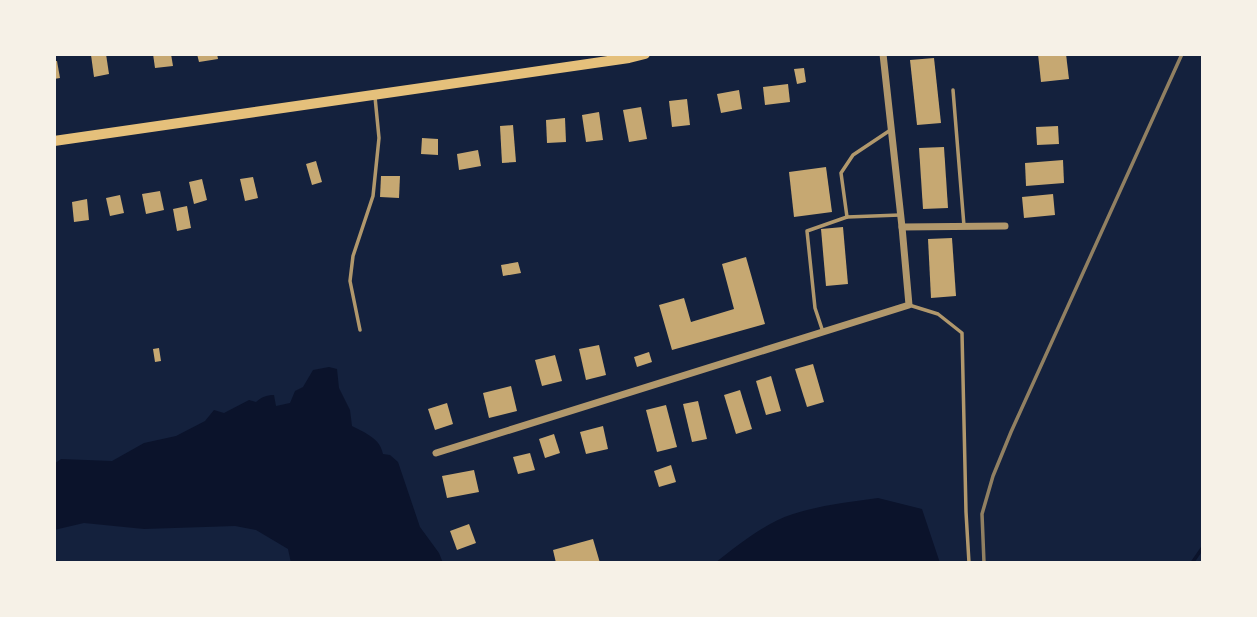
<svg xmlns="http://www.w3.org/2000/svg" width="1257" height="617" font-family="'Nunito Sans',sans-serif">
	<rect width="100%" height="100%" fill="#14213d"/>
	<g fill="#0b132b">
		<path d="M329 367 337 369 339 388 350 410 352 426C365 433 380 438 383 454L390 455 398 462 420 527 439 553 443 563H291L288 549 256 530 235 526 144 529 84 523 54 530V464L61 459 112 461 144 443 176 436 205 421 214 410 224 413 249 400 256 402C262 397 266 395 274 395L276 406 290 403 295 391 303 387 313 370Z"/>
		<path d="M878 498 922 509 940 563H715C738 545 765 523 793 514 821 505 849 502 878 498Z"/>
	</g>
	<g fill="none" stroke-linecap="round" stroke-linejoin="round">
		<path stroke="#0b132b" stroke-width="3.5" d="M1192 563 1203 547"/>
	</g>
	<g fill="#c6a872">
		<path d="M106 54 109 74 94 77 91 55Z"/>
		<path d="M153 54H171L173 66 155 68Z"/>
		<path d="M197 54H217L218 59 199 62Z"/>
		<path d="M1038 54H1066L1069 79 1041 82Z"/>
		<path d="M934 58 941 123 917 125 910 60Z"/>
		<path d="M54 61H57L60 78 54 79Z"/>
		<path d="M804 68 806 82 797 84 794 69Z"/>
		<path d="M788 84 790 102 765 105 763 87Z"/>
		<path d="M739 90 742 109 721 113 717 94Z"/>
		<path d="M687 99 690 125 672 127 669 101Z"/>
		<path d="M641 107 647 139 629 142 623 110Z"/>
		<path d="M599 112 603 140 586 142 582 115Z"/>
		<path d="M565 118 566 142 547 143 546 120Z"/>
		<path d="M513 125 516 162 502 163 500 126Z"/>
		<path d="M1058 126 1059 144 1037 145 1036 127Z"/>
		<path d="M422 138 438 139V155L421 154Z"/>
		<path d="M944 147 948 208 923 209 919 148Z"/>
		<path d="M478 150 481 166 459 170 457 154Z"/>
		<path d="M1063 160 1064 183 1026 186 1025 163Z"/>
		<path d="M316 161 322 182 312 185 306 164Z"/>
		<path d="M826 167 832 212 794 217 789 172Z"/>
		<path d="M381 176H400L399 198 380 197Z"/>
		<path d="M253 177 258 198 245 201 240 179Z"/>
		<path d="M202 179 207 200 194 204 189 182Z"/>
		<path d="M160 191 164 210 146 214 142 194Z"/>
		<path d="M1053 194 1055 215 1024 218 1022 197Z"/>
		<path d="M120 195 124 213 110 216 106 198Z"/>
		<path d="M87 199 89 220 74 222 72 202Z"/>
		<path d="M187 206 191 228 177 231 173 209Z"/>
		<path d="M843 227 848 284 826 286 821 229Z"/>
		<path d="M952 238 956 296 931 298 928 239Z"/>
		<path d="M746 257 765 324 672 350 659 305 684 298 691 322 734 309 722 264Z"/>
		<path d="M518 262 521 273 503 276 501 265Z"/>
		<path d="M599 345 606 375 586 380 579 349Z"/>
		<path d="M159 348 161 361 155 362 153 349Z"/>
		<path d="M649 352 652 362 637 367 634 357Z"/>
		<path d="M555 355 562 381 542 386 535 360Z"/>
		<path d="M813 364 824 402 807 407 795 369Z"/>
		<path d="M771 376 781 411 766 415 756 381Z"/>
		<path d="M511 386 517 411 489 418 483 393Z"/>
		<path d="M740 390 752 429 736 434 724 395Z"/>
		<path d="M698 401 707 439 692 442 683 404Z"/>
		<path d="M447 403 453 424 435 430 428 409Z"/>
		<path d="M666 405 677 447 657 452 646 410Z"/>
		<path d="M603 426 608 449 586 454 580 432Z"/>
		<path d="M554 434 560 453 545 458 539 439Z"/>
		<path d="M530 453 535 470 518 474 513 457Z"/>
		<path d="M671 465 676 482 659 487 654 471Z"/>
		<path d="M474 470 479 492 447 498 442 476Z"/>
		<path d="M469 524 476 543 457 550 450 531Z"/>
		<path d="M593 539 600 563H556L553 550Z"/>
	</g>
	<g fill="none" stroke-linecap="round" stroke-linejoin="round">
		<g stroke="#b1986c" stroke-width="3.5">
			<path d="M953 90 964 226"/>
			<path d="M889 131 853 155 841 173 847 217 900 215"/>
			<path d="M909 305 938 314 962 333 966 512 969 563"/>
			<path d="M360 330 350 281 353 256 373 196 379 138 375 97"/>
			<path d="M823 332 815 308 807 231 847 217"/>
		</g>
		<g stroke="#b1986c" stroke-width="7">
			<path d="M902 227 1005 226"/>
			<path d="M436 453 909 305 902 227 883 54"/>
		</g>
		<path stroke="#e5c07b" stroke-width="10" d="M54 141 629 58 645 54"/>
		<path stroke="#918062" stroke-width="3.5" d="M984 563 982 514 993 476 1011 432 1182 54"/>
	</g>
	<rect width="1257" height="617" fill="none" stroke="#f6f1e7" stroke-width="112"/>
</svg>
